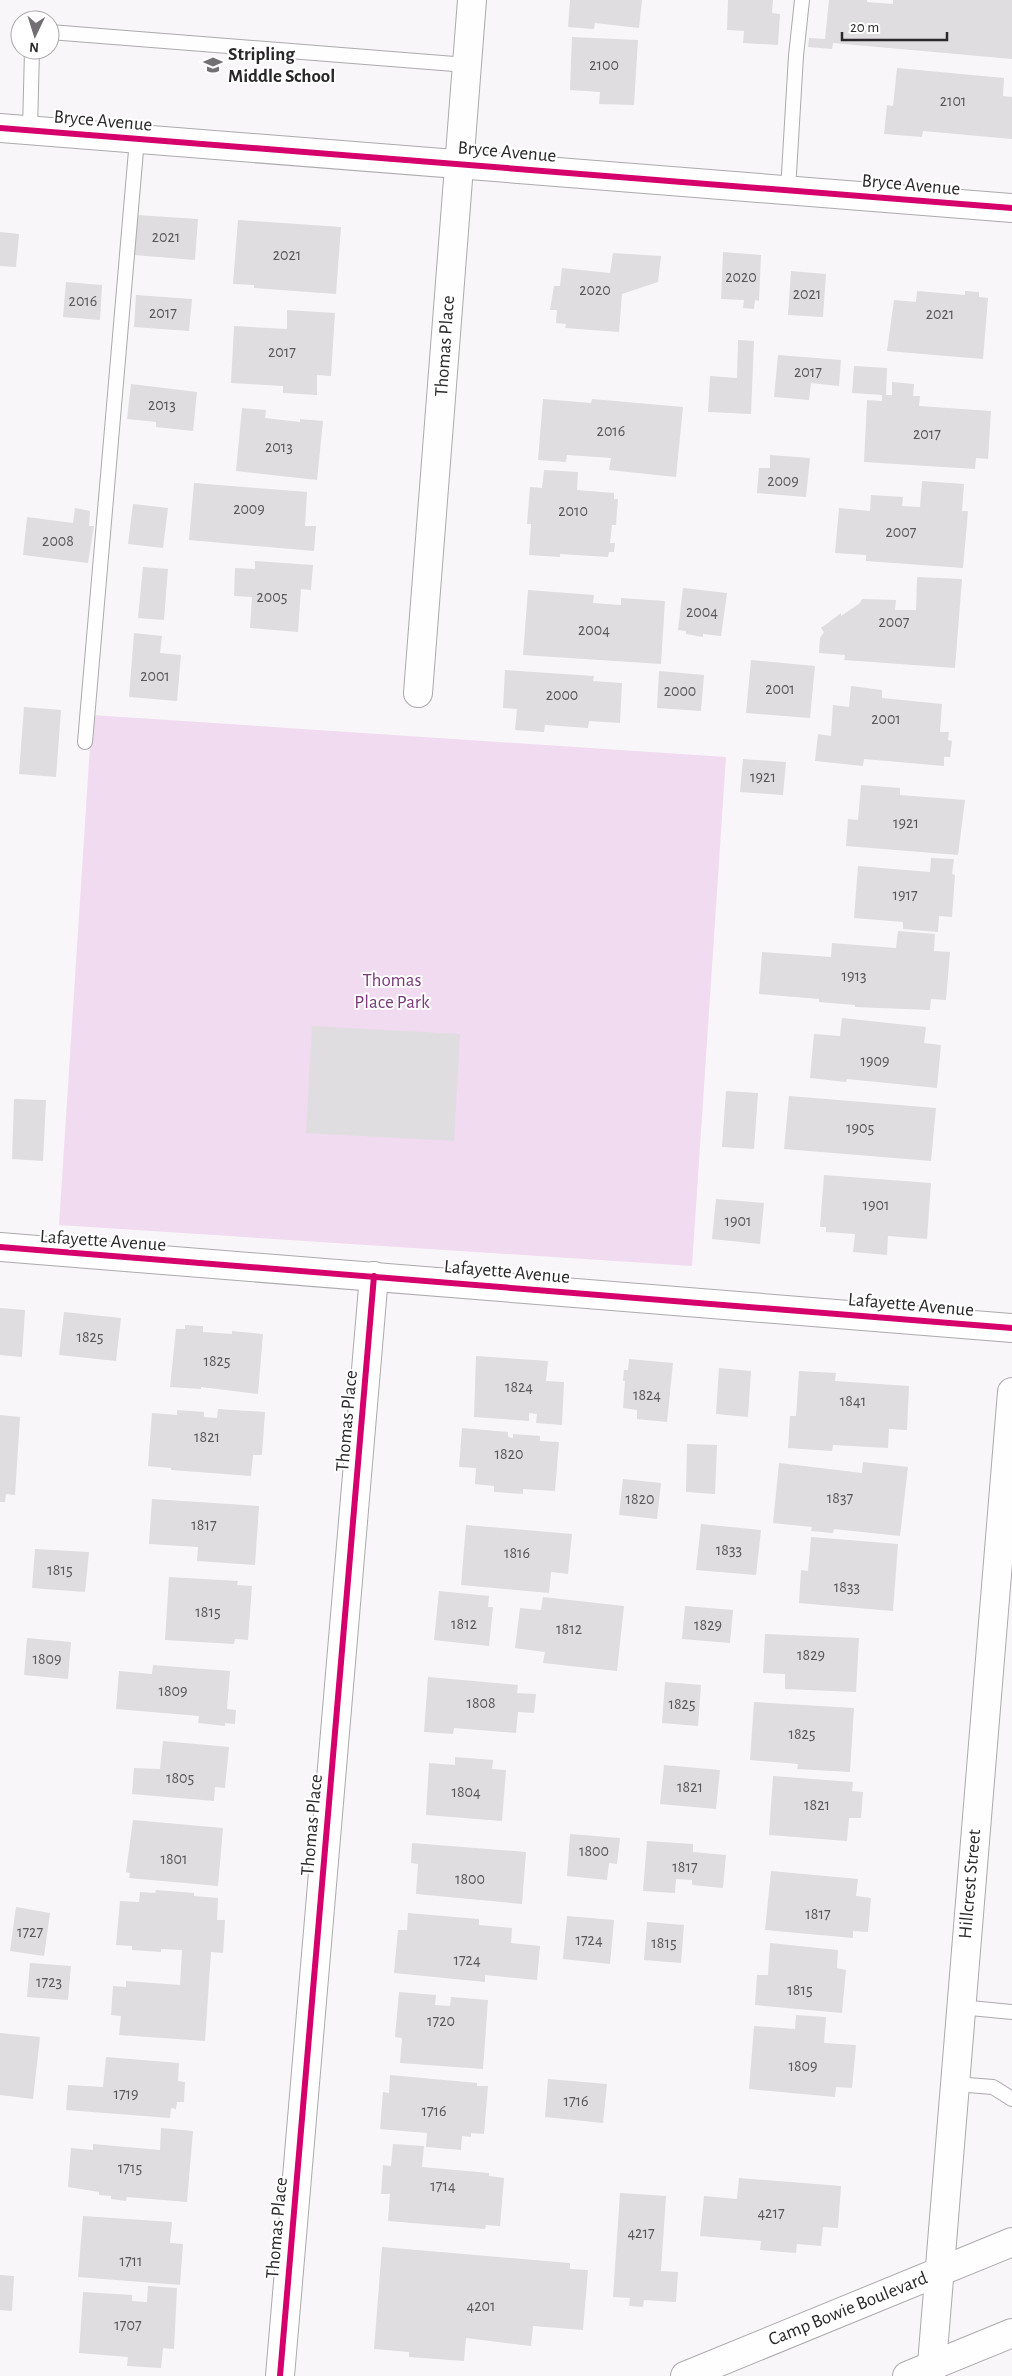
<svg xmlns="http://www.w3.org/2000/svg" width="1012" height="2376" font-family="'Alegreya Sans',sans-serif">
	<rect width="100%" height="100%" fill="#f9f6f9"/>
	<path fill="#f1dbf0" d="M92 715 726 757 692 1266 59 1225Z"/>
	<g fill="#dfdddf">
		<path d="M570 0H642L639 28 595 23 594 29 568 27Z"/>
		<path d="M728 0H773L772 13 780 14 778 45 743 43 744 31 727 30Z"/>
		<path d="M829 0H867V2L893 4V0H1012V59L833 43 832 49 808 47 809 38 825 39Z"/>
		<path d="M572 37 638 40 634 105 599 104 600 92 570 90Z"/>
		<path d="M897 68 1004 78 1003 96 1012 97V139L923 131 922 137 884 134 887 105 893 106Z"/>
		<path d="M137 215 198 219 195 260 134 255Z"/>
		<path d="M238 220 341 227 336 294 254 288V285L233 284Z"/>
		<path d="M0 232 19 234 16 267 0 266Z"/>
		<path d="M723 252 761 255 759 301 755 300 754 309 743 308 744 300 721 299Z"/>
		<path d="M613 253 661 256 658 282 622 294 619 332 565 328 566 324 556 323 557 310H550L554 286H560L562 268 610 273Z"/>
		<path d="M791 271 826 274 823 317 788 315Z"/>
		<path d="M66 282 102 285 100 320 63 317Z"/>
		<path d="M917 291 965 295V291L979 292V297L988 298 983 359 887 351 894 300 916 302Z"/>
		<path d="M136 295 192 299 189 331 134 327Z"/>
		<path d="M287 310 335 313 331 376 317 375V395L283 393V386L231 383 234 326 287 329Z"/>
		<path d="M738 340 754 341 751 414 708 412 710 376 737 378Z"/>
		<path d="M778 355 841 360 839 386 811 383 809 400 774 397Z"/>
		<path d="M854 366 887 368 886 395H892V382L914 384 913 396H920L919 406 991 411 988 459 976 458 975 469 864 462 867 400 882 401V395L852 393Z"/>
		<path d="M131 384 197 392 193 431 156 427V422L127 419Z"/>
		<path d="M543 399 591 403 592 399 683 407 676 477 609 470 611 458 567 455 566 462 538 460Z"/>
		<path d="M242 408 266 410 265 418 300 422V419L323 421 317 480 236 471Z"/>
		<path d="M770 455 810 458 806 497 757 493 759 468H770Z"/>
		<path d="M544 470 578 472 577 490 614 493V499H618L616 525H612L610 543H615L614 552H609L608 557 560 554V557L529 555 531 524H527L530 487 542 488Z"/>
		<path d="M922 481 964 484 962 511H968L963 568 866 561V555L835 553 839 508 870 511 871 495 903 497 902 506 920 507Z"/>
		<path d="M194 483 307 492 305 526H316L314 551 189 540Z"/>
		<path d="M133 504 168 508 163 548 128 544Z"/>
		<path d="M75 508 90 511 89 526H94L88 563 23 555 27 517 73 523Z"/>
		<path d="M255 561 313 565 311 590 301 589 298 632 250 628 252 597 234 596 235 568 255 569Z"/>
		<path d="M143 567 168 569 164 620 138 618Z"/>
		<path d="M917 577 962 579 955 668 844 660 845 655 819 653 820 638 824 632 821 628 841 613V616L860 603 862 599 896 600 895 610H916Z"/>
		<path d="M683 588 727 593 721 636 703 634V637L686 634V631L678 630Z"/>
		<path d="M528 590 594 595 593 603 621 605V598L665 601 661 664 523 655Z"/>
		<path d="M134 633 162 636 160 653 181 655 177 701 129 697Z"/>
		<path d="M751 660 815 666 810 718 746 713Z"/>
		<path d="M505 670 594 676 593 681 622 683 620 723 589 721 588 728 545 725 544 732 515 730 517 709 503 708Z"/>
		<path d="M659 671 704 675 701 711 657 708Z"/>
		<path d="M851 686 882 690V698L942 704 940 732H949L948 740 952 741 950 757H944V766L864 759 863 766 815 761 818 734 831 736 833 705 849 707Z"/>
		<path d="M24 707 61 710 56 777 19 774Z"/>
		<path d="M743 759 786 762 783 795 740 792Z"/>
		<path d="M861 785 900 788V795L965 800 958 855 846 846 848 819 858 820Z"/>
		<path d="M931 858 954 859 952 874 955 875 952 917 939 916 938 932 903 929V922L854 918 858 866 930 872Z"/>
		<path d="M898 931 935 934 934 951 950 952 946 1000 931 999 930 1010 855 1007V1005L819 1002V999L759 994 762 952 831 957 832 943 896 948Z"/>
		<path d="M842 1018 926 1027 924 1043 941 1045 937 1088 847 1079 846 1082 810 1078 814 1034 840 1036Z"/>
		<path d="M312 1026 460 1034 454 1141 306 1133Z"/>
		<path d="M726 1091 758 1093 754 1149 722 1147Z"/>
		<path d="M789 1096 936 1108 931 1161 784 1149Z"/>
		<path d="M14 1099 46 1100 43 1161 12 1159Z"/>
		<path d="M824 1175 931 1183 927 1239 888 1236 887 1255 853 1252 855 1234 826 1232V1227H820Z"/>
		<path d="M716 1199 764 1203 760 1244 712 1239Z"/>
		<path d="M0 1308 25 1310 22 1357 0 1355Z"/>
		<path d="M64 1312 121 1318 116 1361 59 1355Z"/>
		<path d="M185 1325 203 1326V1332L232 1334V1331L263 1334 258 1394 201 1387V1389L170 1387 176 1329H185Z"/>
		<path d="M476 1356 548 1361 546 1381 564 1382 562 1425 536 1423 537 1414 529 1413V1421L474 1417Z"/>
		<path d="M629 1359 673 1363 667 1422 637 1419V1410L623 1408 625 1381H623L624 1370H628Z"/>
		<path d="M719 1368 751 1371 748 1417 716 1414Z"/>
		<path d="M799 1371 836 1373 835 1381 909 1386 907 1430 889 1429 888 1448 833 1445 832 1451 788 1448 790 1416H796Z"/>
		<path d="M218 1409 265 1412 262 1455H253L251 1476 171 1470V1468L148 1466 152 1413 177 1415V1410L204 1412V1417L217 1418Z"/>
		<path d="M0 1415 20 1417 15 1495 6 1494 5 1502H0Z"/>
		<path d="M462 1428 508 1432V1437L513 1438V1434L540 1436V1441L559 1442 555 1491 523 1489V1494L494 1492V1486L475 1484 476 1468 459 1467Z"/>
		<path d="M687 1444 717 1445 715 1494 686 1492Z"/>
		<path d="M863 1462 908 1467 900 1536 834 1529 833 1533 811 1531 812 1527 773 1523 779 1463 862 1473Z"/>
		<path d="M623 1479 661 1483 657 1519 619 1515Z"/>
		<path d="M152 1499 259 1506 255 1565 197 1561 198 1547 149 1544Z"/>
		<path d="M701 1524 761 1530 756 1575 696 1570Z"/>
		<path d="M466 1525 572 1534 568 1574 551 1572 549 1593 461 1585Z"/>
		<path d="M811 1537 898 1544 893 1611 799 1603 801 1570 808 1571Z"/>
		<path d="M35 1549 89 1552 85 1592 32 1588Z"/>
		<path d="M169 1577 238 1581 237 1585 252 1586 248 1640 235 1639 234 1644 165 1640Z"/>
		<path d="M439 1591 489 1596 488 1607H493L489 1646 434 1640Z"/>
		<path d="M543 1597 624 1606 617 1671 543 1663 545 1652 515 1648 520 1608 541 1610Z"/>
		<path d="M685 1606 733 1610 730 1643 682 1639Z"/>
		<path d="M765 1634 859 1638 856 1692 785 1689V1674L763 1673Z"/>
		<path d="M27 1638 71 1642 68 1679 24 1675Z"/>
		<path d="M153 1665 230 1671 227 1709 236 1710 235 1724 225 1723V1726L198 1723 199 1716 116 1709 119 1671 152 1674Z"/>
		<path d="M428 1677 518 1685 517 1693 536 1694 534 1713 518 1712 516 1733 454 1728 453 1734 424 1732Z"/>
		<path d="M665 1682 701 1685 698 1726 662 1723Z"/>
		<path d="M754 1702 854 1708 850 1772 797 1769 798 1764 750 1760Z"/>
		<path d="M163 1741 229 1747 225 1788 215 1787 214 1801 132 1794 134 1768 160 1769Z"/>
		<path d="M455 1757 493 1760 492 1769 506 1770 502 1821 426 1815 429 1763 455 1765Z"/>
		<path d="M664 1765 720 1770 716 1809 660 1804Z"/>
		<path d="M773 1776 853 1782 852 1791 863 1792 861 1818H849L847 1841 769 1835Z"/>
		<path d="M133 1820 223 1828 218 1886 129 1878 130 1873 126 1872Z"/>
		<path d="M570 1834 620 1838 617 1864 609 1863 607 1880 567 1876Z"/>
		<path d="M647 1841 693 1844V1852L726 1855 723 1888 692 1885V1880L676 1879 675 1893 643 1891Z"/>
		<path d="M412 1843 526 1852 522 1904 416 1894 418 1864 411 1863Z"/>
		<path d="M771 1871 858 1879 856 1896 871 1898 868 1932 853 1931V1938L765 1930Z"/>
		<path d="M156 1890 194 1893V1896L218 1898 217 1920H225L223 1953 211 1952 205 2041 119 2035 121 2016 111 2015 113 1986 126 1987V1981L180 1985 182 1950 161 1949V1952L132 1950V1946L116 1945 120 1901 139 1902 140 1892 155 1893Z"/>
		<path d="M16 1907 50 1913 44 1956 10 1951Z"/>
		<path d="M408 1913 479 1919V1925L512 1928 511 1943 540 1946 537 1980 485 1975V1982L394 1973 398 1930H407Z"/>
		<path d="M567 1916 614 1920 610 1964 563 1959Z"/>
		<path d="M647 1922 684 1925 681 1963 644 1960Z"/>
		<path d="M770 1943 838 1950 837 1968 846 1970 842 2013 755 2005 757 1975H768Z"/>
		<path d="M30 1963 71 1966 68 2000 27 1997Z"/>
		<path d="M399 1992 436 1995 435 2005 450 2006 451 1997 488 2000 483 2069 400 2063 402 2038 395 2037Z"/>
		<path d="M796 2015 826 2017 824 2043 856 2045 852 2088 836 2087 835 2097 749 2089 754 2026 795 2029Z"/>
		<path d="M0 2033 40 2037 33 2099 0 2095Z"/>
		<path d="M106 2057 179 2063 178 2081 185 2082 184 2102H177L176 2109 171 2108 170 2118 66 2110 68 2085 103 2087Z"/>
		<path d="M390 2075 477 2083V2086H488L484 2134 471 2133V2137L462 2136 461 2150 426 2147 427 2133 380 2129 383 2092 389 2093Z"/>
		<path d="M548 2079 607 2084 603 2123 545 2117Z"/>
		<path d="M161 2128 193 2131 187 2202 127 2197 126 2201 111 2199V2196L99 2195V2192L68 2187 71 2148 93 2150V2144L160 2150Z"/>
		<path d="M393 2144 424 2146 422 2167 489 2173V2176L504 2178 500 2226 486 2225 485 2229 388 2221 390 2194H381L383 2165 391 2166Z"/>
		<path d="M739 2178 841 2186 838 2228 823 2227 821 2246 797 2244 796 2253 760 2250 761 2241 700 2236 704 2196 737 2199Z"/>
		<path d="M620 2193 666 2196 661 2271 678 2272 676 2302 644 2300 643 2307 629 2306 630 2298 613 2297Z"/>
		<path d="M83 2216 172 2222 170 2243 183 2244 180 2285 78 2277Z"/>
		<path d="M382 2247 570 2263V2269L588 2270 583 2330 533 2326 531 2346 466 2338 464 2361 409 2357V2352L374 2349Z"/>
		<path d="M0 2275 14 2276 12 2311 0 2310Z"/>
		<path d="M148 2286 177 2288 174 2349 163 2348 161 2368 127 2366 128 2357 79 2353 83 2292 132 2295V2301L147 2302Z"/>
	</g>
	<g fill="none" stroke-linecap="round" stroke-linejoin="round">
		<g stroke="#acaaac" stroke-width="16">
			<g id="service">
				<path d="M50 32 467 65"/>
				<path d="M30 130 32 50"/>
				<path d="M788 190 796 56 802 0"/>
				<path d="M85 742 137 139"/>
				<path d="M960 2007 1012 2012"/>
				<path d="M955 2084 993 2087 1012 2099"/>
			</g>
		</g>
		<g stroke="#acaaac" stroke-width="30">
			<g id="minor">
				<path d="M418 693 472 0"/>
				<path d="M0 1247 1012 1328"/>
				<path d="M280 2376 374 1276"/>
				<path d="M931 2376 1012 1392"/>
			</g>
		</g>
		<g stroke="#acaaac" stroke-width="30">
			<path id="tertiary" d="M0 128 1012 208"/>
		</g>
		<g stroke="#acaaac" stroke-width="30">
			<g id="secondary">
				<path d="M685 2376 1012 2242"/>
				<path d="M907 2376 1012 2333"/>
			</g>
		</g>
		<use href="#service" stroke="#fefefe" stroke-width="14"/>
		<use href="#minor" stroke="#fefefe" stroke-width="28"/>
		<use href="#tertiary" stroke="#fefefe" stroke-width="28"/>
		<use href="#secondary" stroke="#fefefe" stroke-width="28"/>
		<g stroke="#fff" stroke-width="9">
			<g id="cycleway">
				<path d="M0 128 1012 208"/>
				<path d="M0 1247 1012 1328"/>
				<path d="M280 2376 374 1276"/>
			</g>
		</g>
		<use href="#cycleway" stroke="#d6006c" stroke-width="6"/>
	</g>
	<defs>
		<g id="school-bare" transform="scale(1.5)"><path d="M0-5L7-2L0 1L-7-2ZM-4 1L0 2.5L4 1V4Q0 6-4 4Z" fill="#727072" stroke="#fff" stroke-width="2.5" paint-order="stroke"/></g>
	</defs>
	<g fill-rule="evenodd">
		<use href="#school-bare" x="213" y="65"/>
	</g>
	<g text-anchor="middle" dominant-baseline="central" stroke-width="4" stroke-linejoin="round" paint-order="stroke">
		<g font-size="16" fill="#585658">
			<text x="604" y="65">2100</text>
			<text x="953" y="101">2101</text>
			<text x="166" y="237">2021</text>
			<text x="287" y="255">2021</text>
			<text x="741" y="277">2020</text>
			<text x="595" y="290">2020</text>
			<text x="807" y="294">2021</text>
			<text x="83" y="301">2016</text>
			<text x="163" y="313">2017</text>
			<text x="940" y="314">2021</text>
			<text x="282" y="352">2017</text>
			<text x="808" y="372">2017</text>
			<text x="162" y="405">2013</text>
			<text x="611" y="431">2016</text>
			<text x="927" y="434">2017</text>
			<text x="279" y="447">2013</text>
			<text x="783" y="481">2009</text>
			<text x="249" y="509">2009</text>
			<text x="573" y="511">2010</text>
			<text x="901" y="532">2007</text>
			<text x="58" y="541">2008</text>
			<text x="272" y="597">2005</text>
			<text x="702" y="612">2004</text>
			<text x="894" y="622">2007</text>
			<text x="594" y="630">2004</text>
			<text x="155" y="676">2001</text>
			<text x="780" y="689">2001</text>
			<text x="680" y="691">2000</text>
			<text x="562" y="695">2000</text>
			<text x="886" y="719">2001</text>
			<text x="763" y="777">1921</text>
			<text x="906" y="823">1921</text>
			<text x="905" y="895">1917</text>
			<text x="854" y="976">1913</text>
			<text x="875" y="1061">1909</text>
			<text x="860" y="1128">1905</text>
			<text x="876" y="1205">1901</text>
			<text x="738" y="1221">1901</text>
			<text x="90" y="1337">1825</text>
			<text x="217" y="1361">1825</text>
			<text x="519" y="1387">1824</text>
			<text x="647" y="1395">1824</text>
			<text x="853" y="1401">1841</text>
			<text x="207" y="1437">1821</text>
			<text x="509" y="1454">1820</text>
			<text x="840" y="1498">1837</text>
			<text x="640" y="1499">1820</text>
			<text x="204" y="1525">1817</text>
			<text x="729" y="1550">1833</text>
			<text x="517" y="1553">1816</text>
			<text x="60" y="1570">1815</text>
			<text x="847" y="1587">1833</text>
			<text x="208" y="1612">1815</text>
			<text x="464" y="1624">1812</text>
			<text x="708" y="1625">1829</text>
			<text x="569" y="1629">1812</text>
			<text x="811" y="1655">1829</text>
			<text x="47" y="1659">1809</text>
			<text x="173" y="1691">1809</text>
			<text x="481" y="1703">1808</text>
			<text x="682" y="1704">1825</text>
			<text x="802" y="1734">1825</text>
			<text x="180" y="1778">1805</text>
			<text x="690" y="1787">1821</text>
			<text x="466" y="1792">1804</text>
			<text x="817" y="1805">1821</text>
			<text x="594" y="1851">1800</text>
			<text x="174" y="1859">1801</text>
			<text x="685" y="1867">1817</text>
			<text x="470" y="1879">1800</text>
			<text x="818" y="1914">1817</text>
			<text x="30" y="1932">1727</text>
			<text x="589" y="1940">1724</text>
			<text x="664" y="1943">1815</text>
			<text x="467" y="1960">1724</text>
			<text x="49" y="1982">1723</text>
			<text x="800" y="1990">1815</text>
			<text x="441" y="2021">1720</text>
			<text x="803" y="2066">1809</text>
			<text x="126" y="2094">1719</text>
			<text x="576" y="2101">1716</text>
			<text x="434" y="2111">1716</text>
			<text x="130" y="2168">1715</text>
			<text x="443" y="2186">1714</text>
			<text x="771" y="2213">4217</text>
			<text x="641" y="2233">4217</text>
			<text x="131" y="2261">1711</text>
			<text x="481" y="2306">4201</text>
			<text x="128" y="2325">1707</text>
		</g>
		<g font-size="19" font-weight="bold" fill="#2a282a" stroke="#fff" text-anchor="start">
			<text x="228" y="54">Stripling<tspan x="228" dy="22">Middle School</tspan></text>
		</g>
		<g font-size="19" fill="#2a282a" stroke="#fff">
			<text transform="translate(103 121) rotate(5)">Bryce Avenue</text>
			<text transform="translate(507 152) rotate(5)">Bryce Avenue</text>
			<text transform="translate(911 185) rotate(5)">Bryce Avenue</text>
			<text transform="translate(445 346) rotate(-86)">Thomas Place</text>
			<text transform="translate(103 1241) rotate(4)">Lafayette Avenue</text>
			<text transform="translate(507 1272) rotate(5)">Lafayette Avenue</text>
			<text transform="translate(911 1305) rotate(5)">Lafayette Avenue</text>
			<text transform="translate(347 1421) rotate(-85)">Thomas Place</text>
			<text transform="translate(312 1825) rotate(-85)">Thomas Place</text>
			<text transform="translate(970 1884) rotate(-85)">Hillcrest Street</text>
			<text transform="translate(277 2228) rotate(-85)">Thomas Place</text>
			<text transform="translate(848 2309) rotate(-22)">Camp Bowie Boulevard</text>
		</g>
		<g font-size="19" fill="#7b387b" stroke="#fff">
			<text x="392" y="980">Thomas<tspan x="392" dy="22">Place Park</tspan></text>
		</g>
	</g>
	<g transform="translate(35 35) rotate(184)"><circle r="24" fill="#ffffff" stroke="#aaa9aa"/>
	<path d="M0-4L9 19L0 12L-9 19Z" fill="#727072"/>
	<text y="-8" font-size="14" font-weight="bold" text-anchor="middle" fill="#2a282a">N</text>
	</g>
	<path d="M842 32v8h105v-8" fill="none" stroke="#2a282a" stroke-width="2.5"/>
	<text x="850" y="32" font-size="15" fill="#2a282a" stroke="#ffffff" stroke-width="4" paint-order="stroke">20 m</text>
</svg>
